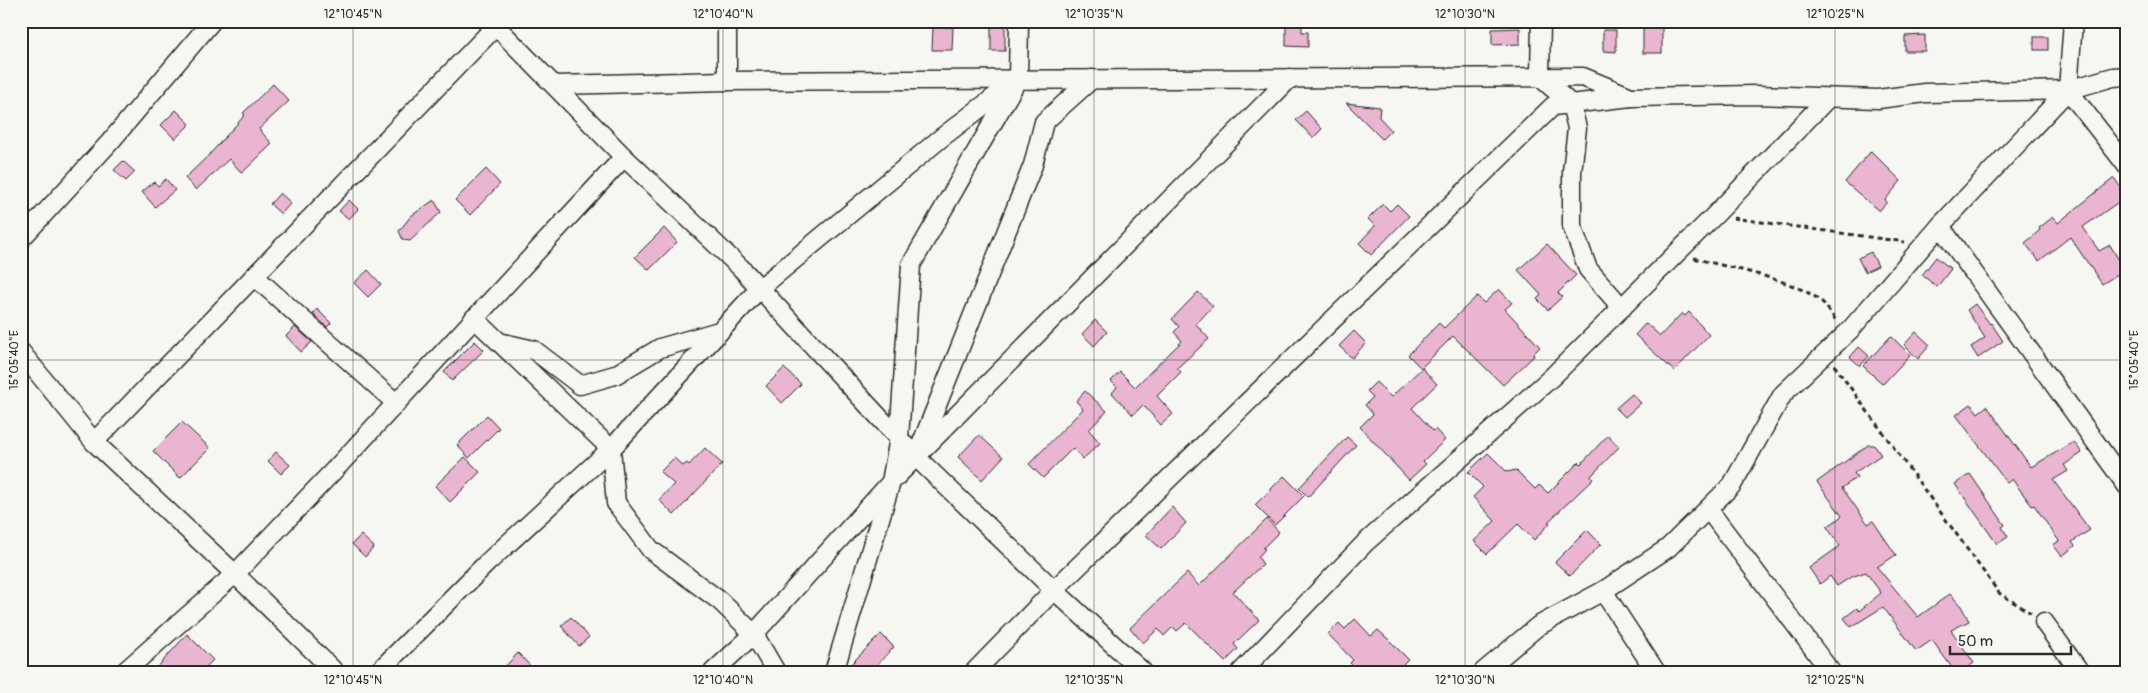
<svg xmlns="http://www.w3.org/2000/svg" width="2148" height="693" font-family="Pangolin,sans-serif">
	<rect width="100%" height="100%" fill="#f6f6f2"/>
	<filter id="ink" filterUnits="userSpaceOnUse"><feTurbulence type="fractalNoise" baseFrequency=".02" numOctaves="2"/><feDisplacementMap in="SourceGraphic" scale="10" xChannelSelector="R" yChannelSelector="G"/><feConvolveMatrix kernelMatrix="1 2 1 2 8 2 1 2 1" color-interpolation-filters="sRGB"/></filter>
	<g filter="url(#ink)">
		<g fill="#e9b5d1" stroke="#2b2b2b">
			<rect x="991" y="21" width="14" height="30"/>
			<rect x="1643" y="21" width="19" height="32"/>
			<path d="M1286 24H1302V32H1308V47L1286 46Z"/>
			<path d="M933 27H953L952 50H932Z"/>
			<path d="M1520 28V44L1492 45V29Z"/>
			<path d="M1603 30H1616V52L1603 51Z"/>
			<path d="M1925 35V51H1905V36Z"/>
			<rect x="2034" y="37" width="14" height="13"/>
			<path d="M273 84 289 101 259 129 272 144 242 173 229 159 196 190 185 178 209 155 245 115 243 113Z"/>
			<path d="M1346 103 1380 107 1379 117 1391 130 1382 139Z"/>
			<path d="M176 110 190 124 175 139 161 125Z"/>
			<path d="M1306 111 1322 129 1313 138 1296 120Z"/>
			<path d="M1871 151 1901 181 1885 200 1887 202 1879 211 1845 182Z"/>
			<path d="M123 161 135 172 126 181 114 170Z"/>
			<path d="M486 169 500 184 470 215 455 200Z"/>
			<path d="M2114 178 2127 196 2083 227 2099 251 2110 245 2125 270 2102 284 2070 237 2039 261 2025 243 2040 230 2039 228 2053 217 2058 223Z"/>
			<path d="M166 179 175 190 155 207 142 192 154 182 158 186Z"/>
			<path d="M280 193 291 203 281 214 270 204Z"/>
			<path d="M349 200 358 209 349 219 339 211Z"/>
			<path d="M434 200 441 212 410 241 403 240 399 231 411 216Z"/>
			<path d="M1383 204 1390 211 1397 204 1409 216 1371 255 1359 243 1375 226 1368 219Z"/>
			<path d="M664 228 677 242 649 270 635 257Z"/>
			<path d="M1547 244 1576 275 1558 293 1562 297 1548 310 1537 299 1541 295 1518 270Z"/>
			<path d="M1871 252 1878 266 1865 272 1858 258Z"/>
			<path d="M1936 257 1951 269 1937 287 1922 275Z"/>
			<path d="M368 270 381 284 368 297 354 283Z"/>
			<path d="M1499 289 1512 303 1505 309 1540 347 1533 354 1534 356 1503 385 1453 336 1421 368 1408 355 1439 323 1444 328 1477 296 1484 303Z"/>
			<path d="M1198 292 1213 306 1196 324 1209 339 1177 368 1181 372 1157 396 1173 414 1161 425 1143 405 1133 415 1112 393 1117 387 1111 381 1120 372 1135 387 1182 341 1174 332 1179 327 1172 319Z"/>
			<path d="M1975 304 1990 324 1991 323 2003 341 1978 358 1971 347 1985 338 1967 310Z"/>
			<path d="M317 309 331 323 327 327 313 314Z"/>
			<path d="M1689 312 1709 335 1674 371 1635 335 1646 323 1660 336 1682 313 1685 316Z"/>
			<path d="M1095 320 1107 332 1094 346 1082 334Z"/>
			<path d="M295 327 312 342 301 352 286 336Z"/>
			<path d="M1354 331 1366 343 1352 358 1339 346Z"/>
			<path d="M1916 332 1930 345 1918 359 1904 345Z"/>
			<path d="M1891 336 1910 355 1883 384 1863 366Z"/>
			<path d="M475 341 484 350 452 381 444 372Z"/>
			<path d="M1859 347 1869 356 1860 366 1850 357Z"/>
			<path d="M784 368 801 384 782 403 766 386Z"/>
			<path d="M1422 368 1437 384 1412 408 1433 431 1435 429 1445 440 1423 461 1426 464 1409 480 1360 427 1373 414 1365 405 1373 397 1367 391 1376 382 1391 397Z"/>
			<path d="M1085 391 1107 411 1089 430 1100 443 1083 459 1073 448 1043 478 1029 464 1083 409 1076 401Z"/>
			<path d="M1632 394 1641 403 1625 417 1616 408Z"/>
			<path d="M1971 404 1978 413 1987 406 2031 467 2074 442 2082 453 2064 465 2068 471 2053 480 2090 530 2072 542 2075 546 2062 556 2053 545 2059 541 2034 505 2032 506 2012 479 2007 483 1956 415Z"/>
			<path d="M487 415 499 428 469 458 457 445Z"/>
			<path d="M182 422 210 448 180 478 153 451Z"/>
			<path d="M979 435 1003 457 982 480 958 457Z"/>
			<path d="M1608 435 1619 447 1592 475 1591 477 1593 479 1548 522 1550 523 1534 540 1518 524 1487 554 1474 541 1495 521 1473 497 1483 487 1468 472 1488 453 1507 472 1516 470 1535 489 1539 485 1548 493 1579 462 1581 464Z"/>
			<path d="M1347 437 1356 445 1308 497 1299 488Z"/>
			<path d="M1868 445H1874L1881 455 1854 473 1857 477 1842 488 1868 524 1873 521 1896 555 1877 567 1918 617 1950 594 1961 606 1969 621 1951 630 1974 663 1961 672H1955L1932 640 1916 651 1883 607 1851 627 1844 618 1857 608 1859 611 1881 593 1866 572 1851 577 1837 586 1830 576 1820 584 1809 568 1840 546 1827 527 1842 516 1817 482Z"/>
			<path d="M705 448 722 464 674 515 659 500 674 484 660 472 674 458 683 466 687 463 689 465Z"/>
			<path d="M276 452 290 465 281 474 268 461Z"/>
			<path d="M465 457 480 472 450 502 435 486Z"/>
			<path d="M1970 474 2005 525 2002 527 2008 537 1997 544 1955 484Z"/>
			<path d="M1284 476 1304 496 1275 525 1255 505Z"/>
			<path d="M1172 507 1186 523 1161 549 1146 535Z"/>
			<path d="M1267 519 1279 532 1263 548 1265 549 1258 557 1263 564 1233 592 1259 620 1234 644 1238 649 1225 662 1186 623 1177 631 1173 627 1164 636 1158 629 1143 643 1130 628 1187 573 1199 586Z"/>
			<path d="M1587 530 1601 544 1570 576 1555 562Z"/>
			<path d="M361 535 374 547 365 557 352 544Z"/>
			<path d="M571 617 589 637 579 646 561 626Z"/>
			<path d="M1355 619 1371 636 1378 630 1388 639 1408 659 1403 664 1410 672H1359L1350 663 1353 660 1328 634 1339 623 1345 629Z"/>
			<path d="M187 634 213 660 201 672H153Z"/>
			<path d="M881 634 894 647 870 672H859L851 664Z"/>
			<path d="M518 653 536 672H500Z"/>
		</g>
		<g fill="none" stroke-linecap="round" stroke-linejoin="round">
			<g stroke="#2b2b2b" stroke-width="21">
				<g id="minor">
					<path d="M491 21 624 157 741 268 916 457 1054 590 1143 672"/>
					<path d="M727 21V81"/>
					<path d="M1541 21 1540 77 1571 104 1577 128 1572 172V226L1588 269 1622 308"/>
					<path d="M555 85 727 81 1583 77 1631 97"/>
					<path d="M2068 90 2127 166"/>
					<path d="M1940 226 2127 486"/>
					<path d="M21 239 110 142 212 21"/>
					<path d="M254 276 396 403"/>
					<path d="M474 318 611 449 616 503 651 550 720 601 754 634 776 672"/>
					<path d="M499 342 534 350 580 385 615 375 660 348 719 331"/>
					<path d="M21 352 94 442 235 574 335 672"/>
					<path d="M94 442 496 26"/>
					<path d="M919 450 1033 165 1044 122 1092 79"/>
					<path d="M1708 509 1831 672"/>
					<path d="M1603 591 1656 672"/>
					<path d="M2044 622 2080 672"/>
					<path d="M124 672 235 574 339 465 624 157"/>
					<path d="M378 672 488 562 611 449 760 288 941 138 1018 79"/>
					<path d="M713 672 754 634 891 482 1290 78"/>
					<path d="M834 672 891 482 899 438 911 265 1018 79 1019 21"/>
					<path d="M974 672 1054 590 1553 106 1631 97 1757 95 1878 99 1925 93 2068 90 2113 77 2127 76"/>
					<path d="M1241 672 1365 543 1552 377 1715 215 1828 98"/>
					<path d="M1483 672 1538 626 1603 591 1668 548 1732 485 1783 394 1850 330 1940 226 2068 90 2073 21"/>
				</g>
			</g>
			<g stroke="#2b2b2b" stroke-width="3" stroke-dasharray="5 4" stroke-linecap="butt">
				<path d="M1733 218 1905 242"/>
				<path d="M1694 258C1728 268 1794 279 1821 301 1827 306 1832 316 1837 322"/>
				<path d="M1834 365 1999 593 2031 613"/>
			</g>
			<use href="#minor" stroke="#f6f6f2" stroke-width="18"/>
		</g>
	</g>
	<path fill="none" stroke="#2b2b2b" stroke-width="1" stroke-opacity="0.45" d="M353 21V672M723 21V672M1094 21V672M1465 21V672M1835 21V672M21 360H2127"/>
	<rect width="2148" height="693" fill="none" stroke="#f6f6f2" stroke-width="55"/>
	<path d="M1950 646v8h121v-8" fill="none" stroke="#2b2b2b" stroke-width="2.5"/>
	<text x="1958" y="646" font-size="15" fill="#2b2b2b" stroke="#f6f6f2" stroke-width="4" paint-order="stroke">50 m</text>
	<rect x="28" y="28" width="2092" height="638" fill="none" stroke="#2b2b2b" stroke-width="2"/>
	<g font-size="12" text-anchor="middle" fill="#2b2b2b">
		<text x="353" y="18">12°10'45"N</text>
		<text x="723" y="18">12°10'40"N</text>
		<text x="1094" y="18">12°10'35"N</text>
		<text x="1465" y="18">12°10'30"N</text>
		<text x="1835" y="18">12°10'25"N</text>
		<text transform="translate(2134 360) rotate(-90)" y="4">15°05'40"E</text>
		<text transform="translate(14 360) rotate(-90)" y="4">15°05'40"E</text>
		<text x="353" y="684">12°10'45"N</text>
		<text x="723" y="684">12°10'40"N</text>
		<text x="1094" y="684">12°10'35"N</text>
		<text x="1465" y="684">12°10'30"N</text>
		<text x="1835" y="684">12°10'25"N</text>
	</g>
</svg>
